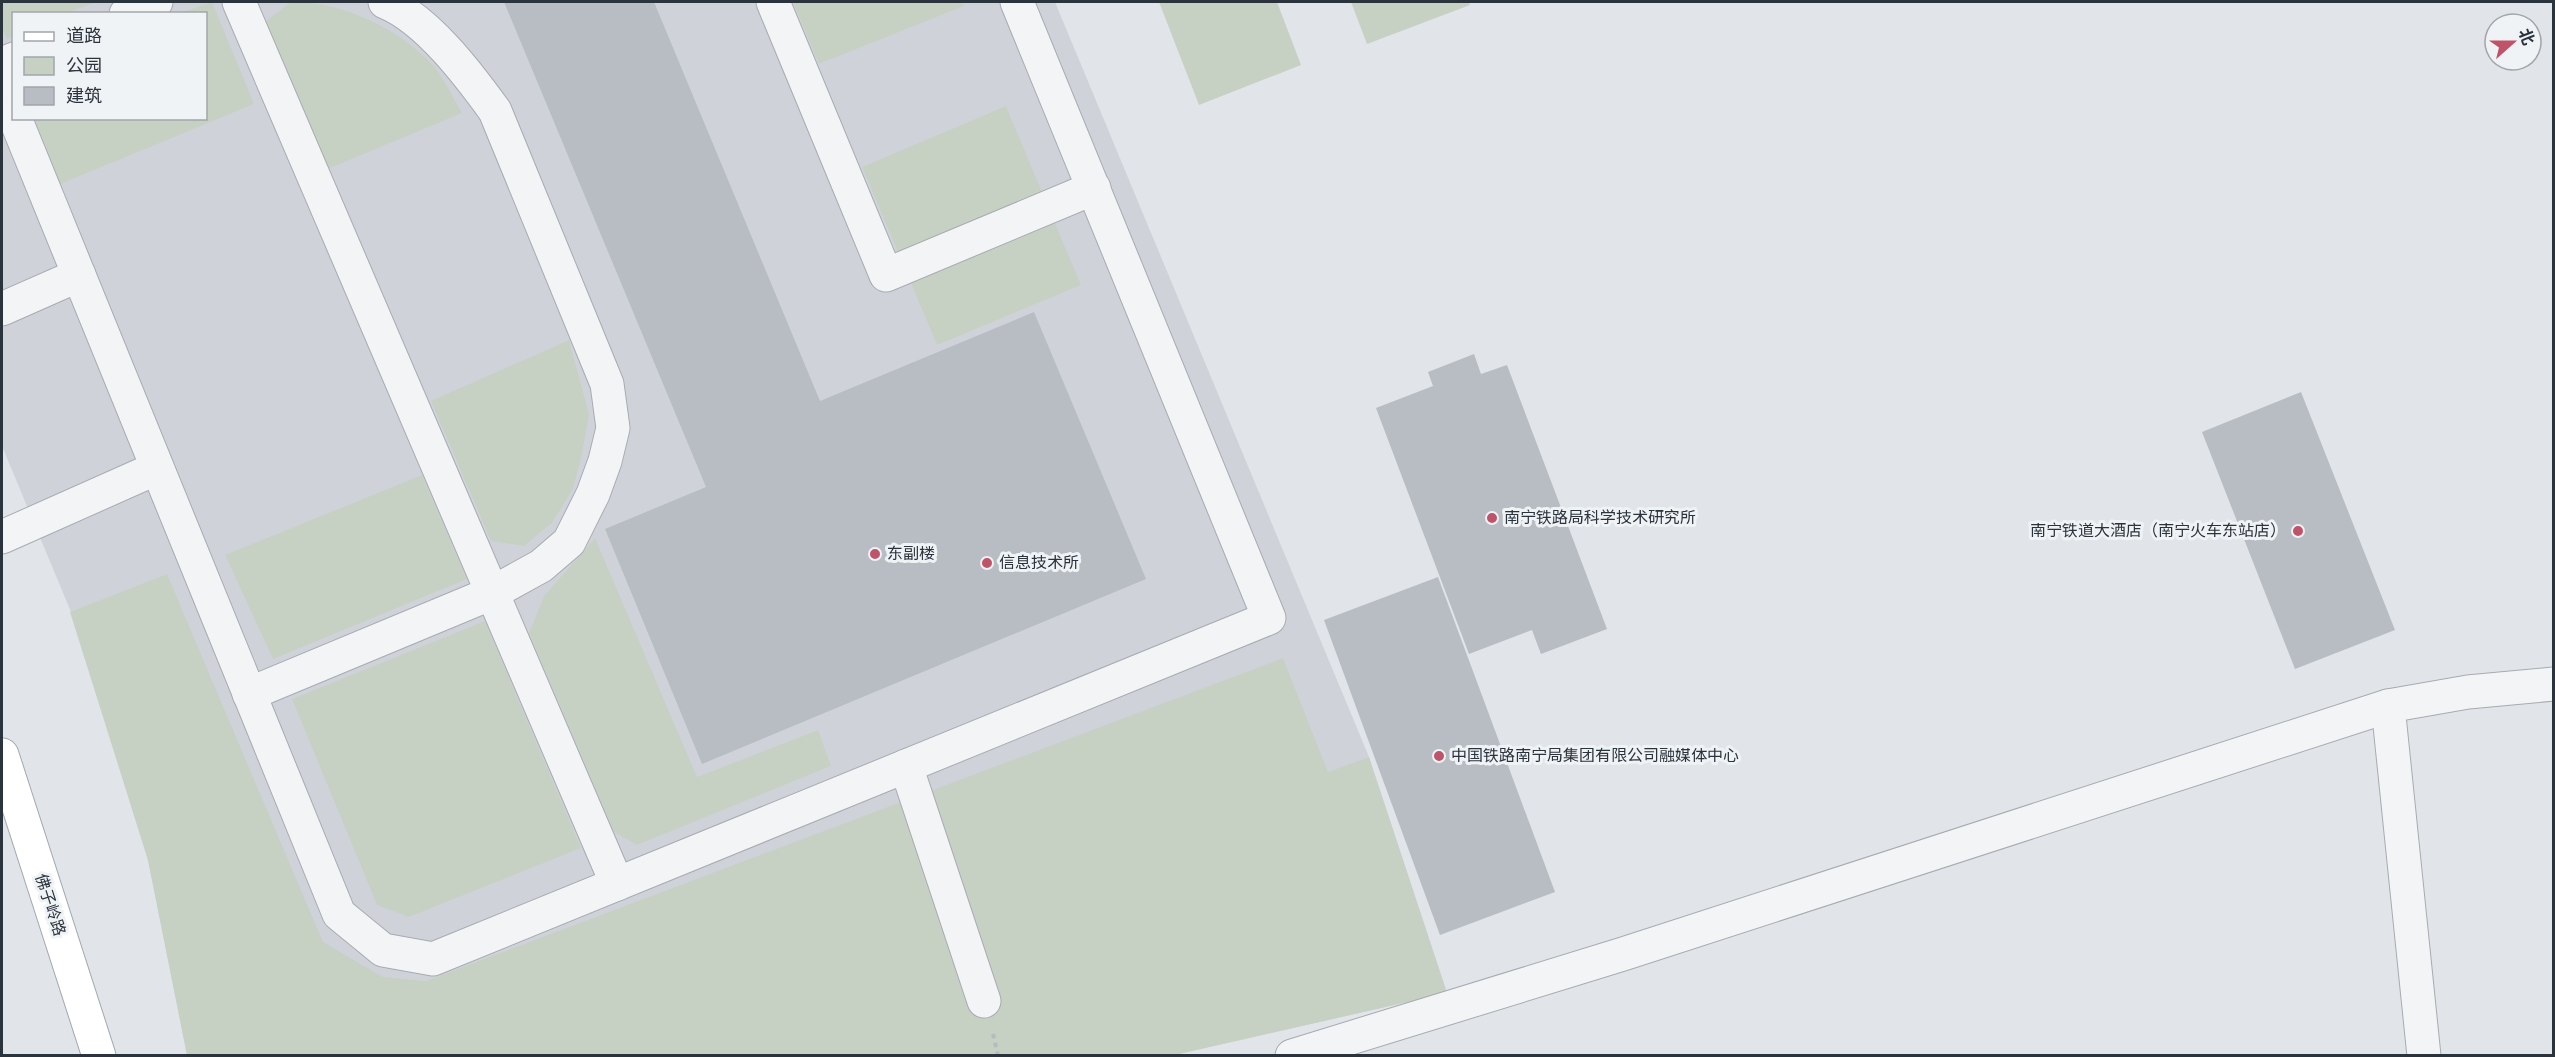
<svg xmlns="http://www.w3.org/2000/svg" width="2555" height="1057" font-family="'Alegreya Sans','Noto Sans SC',sans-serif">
	<rect width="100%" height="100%" fill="#e1e4e8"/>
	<path fill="#cfd3d9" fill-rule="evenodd" d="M2 2H1055L1369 757 1447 993 1170 1056 187 1055 148 860 71 612 2 446ZM14 14H206V118H14Z"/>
	<g fill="#c7d1c3">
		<path d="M2 2H96L67 13 14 14 13 36 7 39 2 27Z"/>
		<path d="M212 2 254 104 58 185 32 119 206 118V14L180 13Z"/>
		<path d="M291 2C342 1 398 28 433 65 444 78 453 98 462 113L325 170 262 24Z"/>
		<path d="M793 2H962L964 6 819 64Z"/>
		<path d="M1159 2H1277L1301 65 1199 105Z"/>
		<path d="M1351 2H1469L1470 5 1367 44Z"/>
		<path d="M1006 106 1081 285 937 345 862 167Z"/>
		<path d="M569 340 589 414 582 454 573 489 552 523 524 546 491 541 431 401Z"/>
		<path d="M422 475 467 579 273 659 225 555Z"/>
		<path d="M595 538 697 777 818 730 831 766 637 845 614 832 529 633 544 596Z"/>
		<path d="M167 574 323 942 383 977 426 981 1283 658 1328 772 1369 757 1447 993 1170 1056 187 1055 148 860 70 612Z"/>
		<path d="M485 621 581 848 409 917 377 905 292 699Z"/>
	</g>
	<g fill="#b8bdc4">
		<path d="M504 2H654L820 401 1034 312 1146 579 702 764 605 529 706 487Z"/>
		<path d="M1474 354 1481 374 1507 365 1607 629 1541 654 1532 630 1469 654 1376 408 1433 386 1428 372Z"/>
		<path d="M2301 392 2395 630 2295 669 2202 432Z"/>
		<path d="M1438 577 1555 892 1440 935 1324 620Z"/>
	</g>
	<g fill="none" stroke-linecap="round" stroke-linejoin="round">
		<g stroke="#a7abb1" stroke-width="35">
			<g id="minor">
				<path d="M239 2 617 884"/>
				<path d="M773 2 886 275 1094 188"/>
				<path d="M126 14 156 2"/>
				<path d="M2 64 14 59"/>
				<path d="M2 86 14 115"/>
				<path d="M15 118 339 914 383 950 433 959 1269 618 1017 2"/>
				<path d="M2 309 79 275"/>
				<path d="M2 537 157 468"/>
				<path d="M249 694 492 593 541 566 569 542 593 494 605 461 613 428 607 384 495 111C469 75 427 19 385 2"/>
				<path d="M2388 706 2424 1056"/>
				<path d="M906 766 984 1001"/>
				<path d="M1292 1056 1623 954 2388 706 2468 692 2554 684"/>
			</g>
		</g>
		<g stroke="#a1a9b2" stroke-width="35">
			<path id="major" d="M2 755 99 1056"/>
		</g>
		<path stroke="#b7babe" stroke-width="4" stroke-dasharray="4.5 4.5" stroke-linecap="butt" d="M993 1034 998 1056"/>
		<use href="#minor" stroke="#f3f4f6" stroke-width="33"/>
		<use href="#major" stroke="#fff" stroke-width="33"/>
	</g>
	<g fill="#bf536a" stroke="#f0f3f5" stroke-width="2">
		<circle cx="1492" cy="518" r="6"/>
		<circle cx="2298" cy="531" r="6"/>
		<circle cx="875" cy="554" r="6"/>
		<circle cx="987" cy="563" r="6"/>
		<circle cx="1439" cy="756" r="6"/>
	</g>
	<g text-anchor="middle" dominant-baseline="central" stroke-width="6" stroke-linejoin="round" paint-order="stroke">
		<g font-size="16" fill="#2b333d" stroke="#f0f3f5" text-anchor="start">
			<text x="1504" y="518">南宁铁路局科学技术研究所</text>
			<text x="2286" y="531" text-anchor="end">南宁铁道大酒店（南宁火车东站店）</text>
			<text x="887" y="554">东副楼</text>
			<text x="999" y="563">信息技术所</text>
			<text x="1451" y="756">中国铁路南宁局集团有限公司融媒体中心</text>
		</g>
		<g font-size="16" fill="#2b333d" stroke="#f0f3f5">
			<text transform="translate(50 905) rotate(72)">佛子岭路</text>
		</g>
	</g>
	<rect width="2555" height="1057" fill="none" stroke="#2b333d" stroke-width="6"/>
	<rect x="12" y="12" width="195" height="108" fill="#f0f3f5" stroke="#a1a6ab" stroke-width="1.5"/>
	<rect x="24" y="32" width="30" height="9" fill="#ffffff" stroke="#a1a6ab" stroke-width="1.5"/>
	<text x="66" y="42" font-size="18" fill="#2b333d">道路</text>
	<rect x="24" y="57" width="30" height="18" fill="#c7d1c3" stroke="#a1a6ab" stroke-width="1.5"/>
	<text x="66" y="72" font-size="18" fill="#2b333d">公园</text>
	<rect x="24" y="87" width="30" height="18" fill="#b8bdc4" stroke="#a1a6ab" stroke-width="1.5"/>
	<text x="66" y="102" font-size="18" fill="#2b333d">建筑</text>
	<g transform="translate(2513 42) rotate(69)"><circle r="28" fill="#f0f3f5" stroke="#a1a6ab" stroke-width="1.5"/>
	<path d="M0-4.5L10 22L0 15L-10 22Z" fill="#bf536a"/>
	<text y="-9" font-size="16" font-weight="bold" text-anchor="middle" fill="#2b333d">北</text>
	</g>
</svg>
